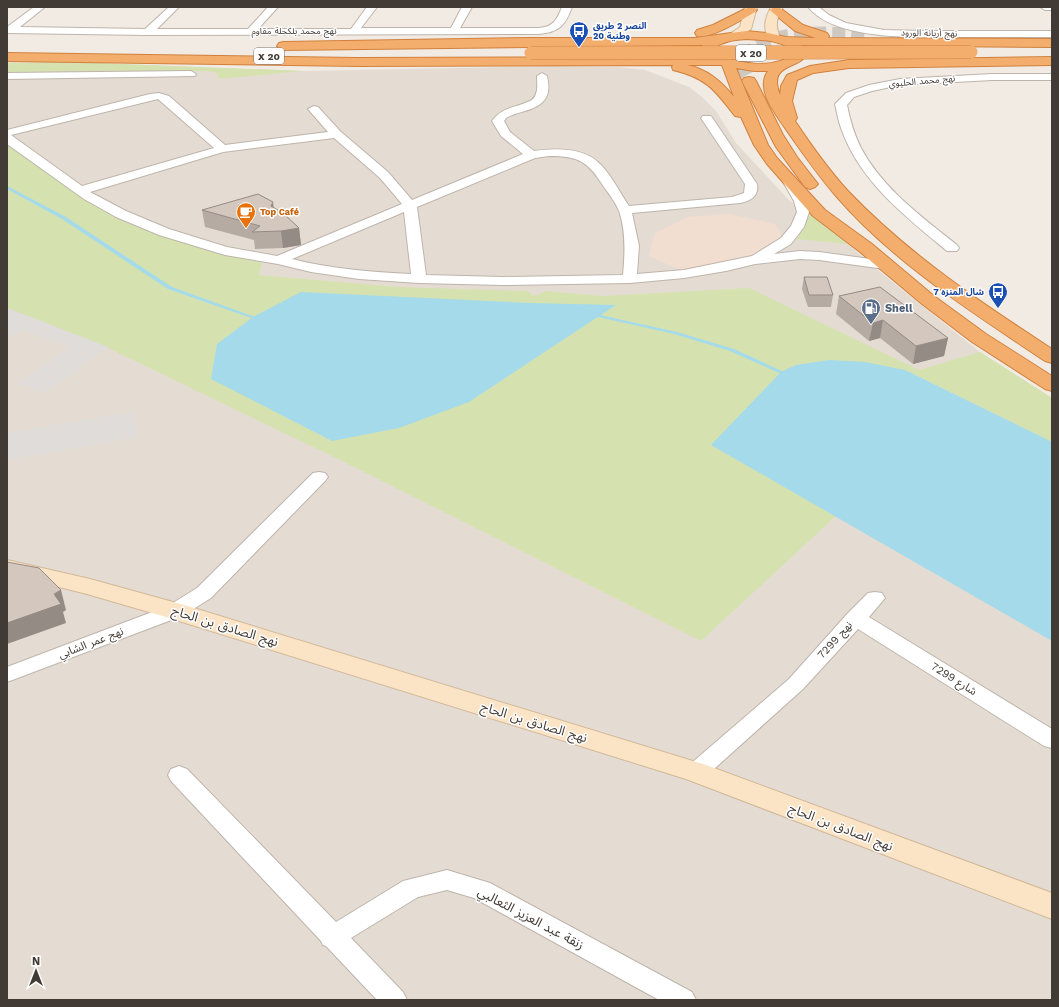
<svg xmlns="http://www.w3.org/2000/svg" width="1059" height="1007" font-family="'Work Sans','Noto Sans Arabic',sans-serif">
	<rect width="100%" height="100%" fill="#f1ebe4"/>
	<path fill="#e4dcd3" d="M68 62 304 71 556 66 618 67 645 70 689 87 701 96 716 111 736 143 790 201 811 213 891 281 980 352 1052 398V1000H7V63Z"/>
	<path fill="#f2ded0" d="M729 214 775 224 783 237 760 251 729 264 681 270 649 256 655 233 688 217Z"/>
	<g fill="#d5e2af">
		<path d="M68 62 304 71 219 79 217 73 208 71 7 72V63Z"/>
		<path d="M7 143 66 187 110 214 160 236 262 263 259 275 397 287 528 291 533 296 547 291 602 296 749 288 919 370 980 352 1052 398V442L905 370 711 445 836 516 701 641 336 458 108 348 7 308Z"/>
		<path d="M811 213 847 244 797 239Z"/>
	</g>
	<g fill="#dfdcd9">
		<path d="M10 309 108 347 46 393 16 384 71 347 22 330 7 339V311Z"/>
		<path d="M134 412 138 437 7 460V433Z"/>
	</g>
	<g fill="#a4daea">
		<path d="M301 292 529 303 616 305 469 402 399 428 332 441 211 379 217 344 253 317Z"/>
		<path d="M829 360 865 362 905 370 1052 442V641L711 445 781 372 796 365Z"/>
	</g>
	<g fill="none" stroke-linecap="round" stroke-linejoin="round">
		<g fill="#a4daea" fill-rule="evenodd">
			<path d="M7 186 66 217 172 287 255 317 253 318H251L168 289 62 219 7 189Z"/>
			<path d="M598 315H600L677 332 734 349 784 372 781 374 779 373 730 351 674 334 598 317Z"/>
		</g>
		<path stroke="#cec8c1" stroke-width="13" stroke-dasharray="13 6" stroke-linecap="butt" d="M747 75 741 64C744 60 746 54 750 51 779 28 834 33 869 35"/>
		<g stroke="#beb4ab" stroke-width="2">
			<g id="street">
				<path d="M34 7H45L20 27 145 29 169 7H179L157 29H248L268 7H278L258 29H351L367 7H377L361 28H451L462 7H472L460 28H539C553 27 557 20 562 7H572C565 26 559 32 539 34L148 35 7 33V27Z"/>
				<path d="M808 7H819L829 15 846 23 884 30 926 31H1052V37C1022 37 993 37 963 37 922 37 836 42 808 7Z"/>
				<path d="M1040 7H1052V10H1045Z"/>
				<path d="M191 71 196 74 195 76 7 79V73Z"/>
				<path d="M542 73 547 76C548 81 549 87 548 92 544 111 519 110 506 118L504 121 510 132 534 151C556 148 585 147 601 165 612 176 620 193 629 206L732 197 744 193 745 184 701 118 703 116H711L757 184C759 196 751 201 740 203L632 213 639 246 637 274 684 270 752 256 781 238 791 226 797 212 794 201 782 180 784 177H792L794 180 806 201 809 212 804 227 791 244 774 254 800 251 819 252 885 261 890 262 892 265 890 268 885 269 819 260 800 259 755 264 726 271 684 278 630 283 502 285 419 283 359 279 311 272 278 264 225 255 159 235 116 217 84 199 7 144V130L150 94 159 93 169 96 225 145 328 132 308 109 314 106 318 107 341 132 388 172 412 200 523 154 501 136 492 121C503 106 517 108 532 100 539 93 537 85 537 76ZM158 99 214 148 82 186 11 135ZM334 138 380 178 402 204 277 256 227 247 169 229 126 211 90 192 223 152ZM549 156C580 156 588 162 604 187 609 194 616 203 619 211 626 231 625 254 623 275L502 277 426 275 417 207 535 158ZM404 212 411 274C371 272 331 269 292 259Z"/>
				<path d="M992 74H1052V80H992L900 85 872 91 854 97 847 105C850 120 854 134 861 148 882 188 922 217 957 245L959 248 957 251H947C906 217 859 181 841 128 838 120 837 112 835 104L846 93 869 85 900 79Z"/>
				<path d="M319 472 325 473 328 477 325 481 211 598 182 616 7 682V667L168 606 197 588 313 473Z"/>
				<path d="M875 592 882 593 885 598 869 617 1052 729V748L1044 746 858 629 803 689 704 778 696 781 688 778 685 772 688 766 789 679 848 613 868 593Z"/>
				<path d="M179 766 187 769 336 922 403 881 447 870 490 883 692 992 696 1000H659L474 898 447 890 418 897 351 938 403 992 407 1000H377L326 946 323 945 321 941 171 781 168 775 171 769Z"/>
			</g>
		</g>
		<g stroke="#d1b899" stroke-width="2">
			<g id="secondary">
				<path d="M745 7H757L751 29 737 39H729L727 36 740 27Z"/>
				<path d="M771 7H783C776 21 775 23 780 38L778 41H770C762 28 765 19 771 7Z"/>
				<path d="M7 560 90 579 184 605 706 765 1052 893V919L686 779 166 617 87 594 7 574Z"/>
			</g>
		</g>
		<g stroke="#d1813e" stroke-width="2">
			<g id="highway">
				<path d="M774 7 780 8 803 25 827 33 829 36 828 38 1052 39V47L801 45 806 50C806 72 766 59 780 95L781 86 787 75 810 66 849 60 1052 57V65L849 68 813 73 797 80 792 101 797 118 795 121C811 145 828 169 848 191 908 254 980 302 1052 349V363L1045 361C972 312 894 263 836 196 817 174 801 151 785 128 775 113 755 89 768 71H754L736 68 768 145 777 158 825 210 872 244 934 296 986 334 1052 376V391L1045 389 972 342 922 304 860 252 813 216 767 164 754 145 741 117 735 116C715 90 707 78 673 70L672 67 673 65 357 66 7 61V53L357 58 708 57 703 52 702 47 703 45 283 50 279 49 277 46 279 43 283 42 531 38H694L746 31 768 33 786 37 816 38 795 31 772 12 770 10ZM746 39C763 40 780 40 794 51V54C772 70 736 65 715 50L714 48C724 41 734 40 746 39ZM687 65H722L734 97C721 81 707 69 687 65Z"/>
				<path d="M747 8H755L757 10 755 12C741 20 712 39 697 36L695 33 697 30 713 25Z"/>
				<path d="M749 77 754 78 756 81 783 135 797 157 818 184 815 187 810 189 805 187 776 147 742 81 744 78Z"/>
			</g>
		</g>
		<use href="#street" fill="#fff" fill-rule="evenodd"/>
		<use href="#secondary" fill="#fae4c5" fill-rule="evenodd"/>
		<use href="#highway" fill="#f3ae6d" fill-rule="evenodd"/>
		<g stroke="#d1813e" stroke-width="14" stroke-linecap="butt">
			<path id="highway-bridge" d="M531 53 971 52"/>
		</g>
		<use href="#highway-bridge" stroke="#f3ae6d" stroke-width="13"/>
	</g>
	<g fill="#b6aba3">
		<path d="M274 208 299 228 301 245 283 248 255 249 254 240 205 227 202 210Z"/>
		<path d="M804 277 833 295 831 307H808L802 289Z"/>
		<path d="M839 296 948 338 944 356 913 364 880 338 869 341 836 314Z"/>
	</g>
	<g fill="#948b85">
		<path d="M273 202 275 219 271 206Z"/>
		<path d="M299 228 301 245 283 248 281 231Z"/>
		<path d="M883 320 880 338 869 341 873 323Z"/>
		<path d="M948 338 944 356 913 364 916 346Z"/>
		<path d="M61 590 66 610 63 612 66 623 7 644V623Z"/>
	</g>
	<g fill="#d4c7be" stroke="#948b85">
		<path d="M258 194 273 202 271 206 283 213 299 228 281 231 252 232 260 226 202 210Z"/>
		<path d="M804 277H827L833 295H809Z"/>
		<path d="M880 287 948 338 916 346 883 320 873 323 839 296Z"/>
		<path d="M7 562 39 568 61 590 54 594 61 604 7 623Z"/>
	</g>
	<defs>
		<g id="bus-pin" transform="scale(1)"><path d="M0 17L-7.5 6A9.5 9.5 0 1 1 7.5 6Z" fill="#1a4fb4" stroke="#fff"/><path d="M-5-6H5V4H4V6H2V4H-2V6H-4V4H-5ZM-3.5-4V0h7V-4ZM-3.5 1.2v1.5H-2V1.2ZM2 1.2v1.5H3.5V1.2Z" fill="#fff"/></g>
		<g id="cafe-pin" transform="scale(1)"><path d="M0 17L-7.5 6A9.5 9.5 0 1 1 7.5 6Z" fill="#e8710a" stroke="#fff"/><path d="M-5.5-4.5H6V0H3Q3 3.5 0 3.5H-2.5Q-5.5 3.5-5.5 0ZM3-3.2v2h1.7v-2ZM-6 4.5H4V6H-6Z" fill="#fff"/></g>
		<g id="fuel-pin" transform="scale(1)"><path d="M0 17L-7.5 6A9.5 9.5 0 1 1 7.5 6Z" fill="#5c6f8a" stroke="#fff"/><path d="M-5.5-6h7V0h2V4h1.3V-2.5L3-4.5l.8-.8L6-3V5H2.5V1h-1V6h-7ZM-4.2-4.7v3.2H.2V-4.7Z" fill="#fff"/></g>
	</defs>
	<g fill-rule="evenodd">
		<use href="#bus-pin" x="579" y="31"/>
		<use href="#cafe-pin" x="246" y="212"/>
		<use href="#bus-pin" x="998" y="292"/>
		<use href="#fuel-pin" x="871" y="308"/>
	</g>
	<g text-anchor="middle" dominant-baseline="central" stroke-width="3" stroke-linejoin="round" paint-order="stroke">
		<g font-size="9" font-weight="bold" fill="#164399" stroke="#fff" text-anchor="start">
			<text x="593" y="26">النصر 2 طريق<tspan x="593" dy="10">وطنية 20</tspan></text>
			<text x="984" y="292" text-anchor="end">شال المنزه 7</text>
		</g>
		<g font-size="9" fill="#423a35" stroke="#fff">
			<text x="294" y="31">نهج محمد بلكحلة مقاوم</text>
			<text transform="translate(929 33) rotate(1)">نهج أريانة الورود</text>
			<text transform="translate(922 81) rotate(-5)">نهج محمد الحليوي</text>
		</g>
		<g font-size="9" font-weight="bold" fill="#c56008" stroke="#fff" text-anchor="start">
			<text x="260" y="212">Top Café</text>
		</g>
		<g fill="#fff" stroke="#7b7572" stroke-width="1">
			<rect x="736" y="45" width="30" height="16" rx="3"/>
			<rect x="254" y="48" width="30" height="16" rx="3"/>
		</g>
		<g font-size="10" font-weight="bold" fill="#423a35">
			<text x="751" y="53">X 20</text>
			<text x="269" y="56">X 20</text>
		</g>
		<g font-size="11" font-weight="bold" fill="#4e5e75" stroke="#fff" text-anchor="start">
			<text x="885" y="308">Shell</text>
		</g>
		<g font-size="11" fill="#423a35" stroke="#fff">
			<text transform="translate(835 640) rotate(-48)">نهج 7299</text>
			<text transform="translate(91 643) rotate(-21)">نهج عمر الشابي</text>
			<text transform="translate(954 679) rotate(32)">شارع 7299</text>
		</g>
		<g font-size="13" fill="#423a35" stroke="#fff">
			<text transform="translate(225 626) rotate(17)">نهج الصادق بن الحاج</text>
			<text transform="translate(534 722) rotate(17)">نهج الصادق بن الحاج</text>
			<text transform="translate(841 827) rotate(21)">نهج الصادق بن الحاج</text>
			<text transform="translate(531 918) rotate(28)">زنقة عبد العزيز الثعالبي</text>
		</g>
	</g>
	<rect width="1059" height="1007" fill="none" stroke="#423a35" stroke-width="16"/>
	<g transform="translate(36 971)" stroke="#ffffff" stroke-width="3" paint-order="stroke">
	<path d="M0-3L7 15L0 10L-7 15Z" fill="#423a35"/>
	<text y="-6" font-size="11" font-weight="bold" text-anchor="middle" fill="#423a35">N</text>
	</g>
</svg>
